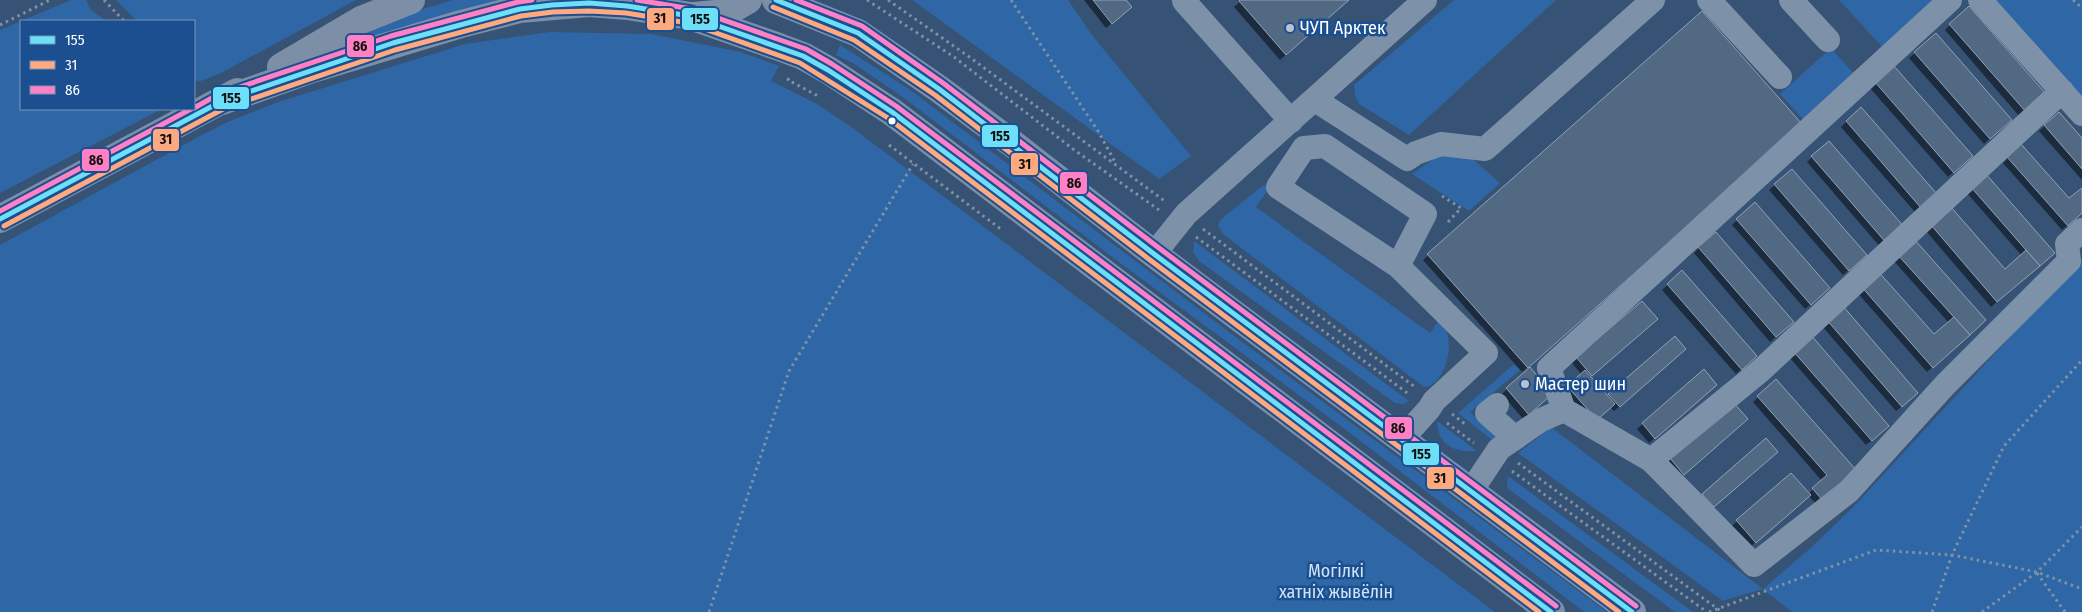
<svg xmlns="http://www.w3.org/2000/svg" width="2082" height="612" font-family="'Fira Sans Condensed',sans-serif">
	<rect width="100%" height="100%" fill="#365274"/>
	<g fill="#2f66a5">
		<path d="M71 0H86L91 10 107 21H21Z"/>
		<path d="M116 0H356L221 73 198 82 194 78V21H137Z"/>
		<path d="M452 0H513L322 55 390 19Z"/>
		<path d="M912 0H1068L1092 35 1191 156 1159 179Z"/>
		<path d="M1454 0H1556L1409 135 1359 104 1355 96 1354 85Z"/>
		<path d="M1839 0H1939L1884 49Z"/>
		<path d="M1991 0H2082V99Z"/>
		<path d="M21 21V109H162L0 193V30Z"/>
		<path d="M549 32 651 34 741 52 779 66 771 81 817 104 850 126 1495 612H0V245L200 136 227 122 278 102 465 44Z"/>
		<path d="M840 45 909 89 1241 341 1607 612H1584L1350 433 1120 263 904 98 853 63 836 55Z"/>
		<path d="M1831 48 1854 74 1803 119 1780 94Z"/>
		<path d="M1448 153 1473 159 1500 183 1469 211 1412 174 1435 158Z"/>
		<path d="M1265 184 1268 190 1256 207 1430 333 1442 316C1451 337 1452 357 1440 376 1436 382 1431 387 1424 387L1223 234 1218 226 1220 220Z"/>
		<path d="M1194 241 1409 401 1403 404 1395 403 1199 261 1193 252Z"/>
		<path d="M2082 259V612H1792L1763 589 1723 601 1518 453 1551 427 1763 589 1814 545 1856 504Z"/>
		<path d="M1514 364 1520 370 1470 412 1499 436 1492 440 1458 413Z"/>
		<path d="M1437 421 1477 451C1455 453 1437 445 1437 421Z"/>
		<path d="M1508 476 1693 612H1675L1507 488Z"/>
	</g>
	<g fill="#0007">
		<path d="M1084 0H1125L1131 7 1106 28Z"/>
		<path d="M1242 0H1348L1280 60 1234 7Z"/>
		<path d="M1702 13 1795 129 1522 372 1423 260Z"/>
		<path d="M1950 25 2044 94 2020 117 1945 30Z"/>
		<path d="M1936 35 2005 125 1984 144 1909 58Z"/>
		<path d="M1894 67 1966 161 1948 177 1870 88Z"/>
		<path d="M2059 113 2082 140V180L2039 131Z"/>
		<path d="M1847 121 1935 194 1915 212 1841 127Z"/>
		<path d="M1812 157 1904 229 1882 249 1807 162Z"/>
		<path d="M2008 158 2069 200 2082 189V212L2062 230 2003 163Z"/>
		<path d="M1792 170 1860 260 1843 275 1769 190Z"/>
		<path d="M1971 187 2048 258 1991 307 1926 231 1931 225 2005 271 2022 256 1966 192Z"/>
		<path d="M1737 220 1823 294 1805 309 1732 225Z"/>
		<path d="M1699 248 1787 327 1770 342 1694 253Z"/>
		<path d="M1898 254 1979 325 1927 372 1855 290 1860 285 1934 336 1949 323 1893 260Z"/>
		<path d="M1682 272 1750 361 1736 374 1662 290Z"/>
		<path d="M1826 320 1912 398 1896 411 1821 325Z"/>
		<path d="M1651 324 1589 377 1607 397 1675 338 1679 354 1614 411 1610 407 1591 424 1562 392 1581 374 1572 363 1577 358Z"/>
		<path d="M1794 352 1883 431 1866 445 1789 357Z"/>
		<path d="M1704 371 1710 390 1649 443 1637 429Z"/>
		<path d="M1507 389 1546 399 1523 419 1502 394Z"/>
		<path d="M1758 397 1855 471 1817 505 1809 496 1750 547 1732 526 1737 521 1808 494 1822 481 1753 402Z"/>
		<path d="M1741 424 1678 479 1664 464 1669 458Z"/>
	</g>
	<g fill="#526984" stroke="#92a2b6">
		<path d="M1093 0H1126L1132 7 1112 24Z"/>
		<path d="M1240 0H1349L1286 55 1239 1Z"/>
		<path d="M1969 6 2046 94 2026 112 1949 24Z"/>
		<path d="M1702 11 1802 124 1528 368 1427 254Z"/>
		<path d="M1936 33 2012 120 1990 139 1914 52Z"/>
		<path d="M1894 66 1973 156 1954 173 1875 82Z"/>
		<path d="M1861 107 1937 194 1921 208 1846 121Z"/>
		<path d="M2059 112 2082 138V169L2044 125Z"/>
		<path d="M1829 141 1906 229 1888 245 1811 156Z"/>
		<path d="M2021 144 2069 198 2082 188V213L2068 226 2007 157Z"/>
		<path d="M1792 169 1867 255 1849 271 1774 184Z"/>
		<path d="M1985 173 2055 253 2040 266 1970 186Z"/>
		<path d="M1755 202 1830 288 1811 305 1736 219Z"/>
		<path d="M1951 207 2005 269 2026 250 2040 266 1997 302 1931 225Z"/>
		<path d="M1716 232 1794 322 1776 337 1698 247Z"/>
		<path d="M1914 239 1986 320 1970 335 1897 254Z"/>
		<path d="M1876 269 1934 334 1954 317 1970 335 1933 368 1859 284Z"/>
		<path d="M1682 270 1757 356 1742 370 1667 284Z"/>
		<path d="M1642 301 1658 319 1592 376 1576 357Z"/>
		<path d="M1842 305 1918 393 1902 407 1826 319Z"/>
		<path d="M1811 335 1889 426 1872 441 1793 351Z"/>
		<path d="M1675 336 1686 349 1620 407 1608 394Z"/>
		<path d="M1530 367 1552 394 1529 415 1506 388Z"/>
		<path d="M1704 369 1717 385 1655 439 1642 423Z"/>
		<path d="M1585 370 1615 404 1597 420 1567 386Z"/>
		<path d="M1776 379 1857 471 1823 501 1812 488 1827 475 1757 396Z"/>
		<path d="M1733 402 1748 419 1684 475 1669 457Z"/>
		<path d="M1766 438 1778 452 1714 507 1702 494Z"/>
		<path d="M1791 473 1811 495 1756 543 1736 520Z"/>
	</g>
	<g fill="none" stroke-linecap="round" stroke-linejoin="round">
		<g stroke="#7d92a8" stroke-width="3" stroke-dasharray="2.5 4" stroke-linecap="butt">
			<path d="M104 0 124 21"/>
			<path d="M867 0 954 57 1073 149 1159 210"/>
			<path d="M888 0 968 56 1166 202"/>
			<path d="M1011 0 1098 131 1115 162"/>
			<path d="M2073 0 2082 8"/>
			<path d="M0 25 50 0"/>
			<path d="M789 78 788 80 818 96"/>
			<path d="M889 145 1002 230"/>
			<path d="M1442 196 1461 208 1448 222"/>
			<path d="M1203 229 1415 387"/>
			<path d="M1196 237 1410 395"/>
			<path d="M1452 414 1465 424"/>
			<path d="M1447 423 1474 443"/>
			<path d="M1518 463 1722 612"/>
			<path d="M1512 471 1707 612"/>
			<path d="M2037 573 2065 612"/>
			<path d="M709 612 789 371 913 164"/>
			<path d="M1709 612 1876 550 1952 555 2037 572 2082 589"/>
			<path d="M1932 612 1952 555 2004 446 2082 360"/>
			<path d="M1982 612 2037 572 2082 527"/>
		</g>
		<g stroke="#7d92a8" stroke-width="24">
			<path d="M1185 0 1184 1 1291 121"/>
			<path d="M1709 0 1780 77"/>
			<path d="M1791 0 1828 40"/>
			<path d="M1950 0 1549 368 1564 410 1651 460 1754 565 1849 491 1945 385 2069 261 2067 244 2082 230"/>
			<path d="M1980 0 2082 114"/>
			<path d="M1315 100 1407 159 1416 153 1441 144 1485 149 1653 0"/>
			<path d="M1154 254 1186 214 1425 0"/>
			<path d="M1398 266 1425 214 1325 146 1304 148 1278 187 1398 266 1486 353 1434 401 1429 409 1402 439"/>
			<path d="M1497 405 1487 413 1515 438"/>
			<path d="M1651 460 1759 372 2062 91"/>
			<path d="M1471 491 1499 449 1541 420 1564 410"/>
		</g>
		<g stroke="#7d8ea7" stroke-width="28">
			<path d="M776 0 858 33 939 89 1013 144 1154 254 1632 612"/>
			<path d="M694 16 725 13 748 0"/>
			<path d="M281 67 361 20 411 0"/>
			<path d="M222 101 312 69 461 24 520 9 589 3 627 6 690 16 779 47 803 56 828 70 892 112 1551 612"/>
			<path d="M0 219 237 92"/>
		</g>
		<g stroke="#1b4f8f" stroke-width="9">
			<g id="bus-1">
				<path d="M776 0 858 33 939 89 1154 254 1632 612"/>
				<path d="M0 219 222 101 393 43 520 9 552 5 589 3 627 6 690 16 803 56 828 70 892 112 1551 612"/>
			</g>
		</g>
		<g stroke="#1b4f8f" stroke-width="9">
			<g id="bus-2">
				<path d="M773 7 854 40 935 95 1150 260 1619 612"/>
				<path d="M4 226 225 108 395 50 521 16 553 12 589 11 626 13 688 23 800 63 888 118 1539 612"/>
			</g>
		</g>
		<g stroke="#1b4f8f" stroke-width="9">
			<g id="bus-3">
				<path d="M637 0 692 9 806 49 832 64 896 106 1556 606"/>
				<path d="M796 0 862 26 943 83 1159 248 1636 606"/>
				<path d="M194 108 219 94 391 36 518 2 532 0"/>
				<path d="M0 211 191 109"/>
			</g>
		</g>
		<use href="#bus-1" stroke="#6ddff8" stroke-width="5"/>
		<use href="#bus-2" stroke="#ffa980" stroke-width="5"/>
		<use href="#bus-3" stroke="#ff80c5" stroke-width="5"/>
	</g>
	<g fill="#b9c2ce" stroke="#1b4f8f" stroke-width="2">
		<circle cx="1290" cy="28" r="5"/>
		<circle cx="1525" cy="384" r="5"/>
	</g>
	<circle fill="#fff" stroke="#1b4f8f" stroke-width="2" cx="892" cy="121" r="4.5"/>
	<g text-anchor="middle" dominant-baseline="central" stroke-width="5" stroke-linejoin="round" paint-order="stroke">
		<g font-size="18" fill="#fff" stroke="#1b4f8f" text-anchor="start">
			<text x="1300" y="28">ЧУП Арктек</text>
			<text x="1535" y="384">Мастер шин</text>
		</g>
		<g font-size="18" fill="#cfe3fa" stroke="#1b4f8f">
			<text x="1336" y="571">Могілкі<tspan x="1336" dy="21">хатніх жывёлін</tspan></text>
		</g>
	</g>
	<g stroke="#1b4f8f" stroke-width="2">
		<rect x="646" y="7" width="29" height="24" rx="5" fill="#ffa980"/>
		<rect x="681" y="7" width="38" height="24" rx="5" fill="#6ddff8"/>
		<rect x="346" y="34" width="29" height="24" rx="5" fill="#ff80c5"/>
		<rect x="212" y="86" width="38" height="24" rx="5" fill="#6ddff8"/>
		<rect x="981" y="124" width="38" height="24" rx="5" fill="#6ddff8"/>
		<rect x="152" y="128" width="28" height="24" rx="5" fill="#ffa980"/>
		<rect x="81" y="148" width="29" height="24" rx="5" fill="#ff80c5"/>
		<rect x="1010" y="152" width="29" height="24" rx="5" fill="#ffa980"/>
		<rect x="1059" y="171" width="29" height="24" rx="5" fill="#ff80c5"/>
		<rect x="1384" y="416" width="29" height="24" rx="5" fill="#ff80c5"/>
		<rect x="1402" y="442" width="38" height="24" rx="5" fill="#6ddff8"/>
		<rect x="1426" y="466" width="29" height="24" rx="5" fill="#ffa980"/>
	</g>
	<g font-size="14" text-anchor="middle" font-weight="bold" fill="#111">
		<text x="660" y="23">31</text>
		<text x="700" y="24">155</text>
		<text x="360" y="51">86</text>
		<text x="231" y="103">155</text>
		<text x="1000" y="141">155</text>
		<text x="166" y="144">31</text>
		<text x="96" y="165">86</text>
		<text x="1025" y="169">31</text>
		<text x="1074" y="188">86</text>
		<text x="1398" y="433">86</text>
		<text x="1421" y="459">155</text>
		<text x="1440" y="483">31</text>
	</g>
	<rect x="20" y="20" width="175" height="90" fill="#1b4f8f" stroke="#7695bc"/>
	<rect x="30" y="36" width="25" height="8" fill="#6ddff8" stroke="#7695bc"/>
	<text x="65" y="45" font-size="15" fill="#ffffff">155</text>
	<rect x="30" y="61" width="25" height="8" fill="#ffa980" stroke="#7695bc"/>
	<text x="65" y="70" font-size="15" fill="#ffffff">31</text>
	<rect x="30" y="86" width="25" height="8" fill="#ff80c5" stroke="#7695bc"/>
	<text x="65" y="95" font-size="15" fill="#ffffff">86</text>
</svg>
